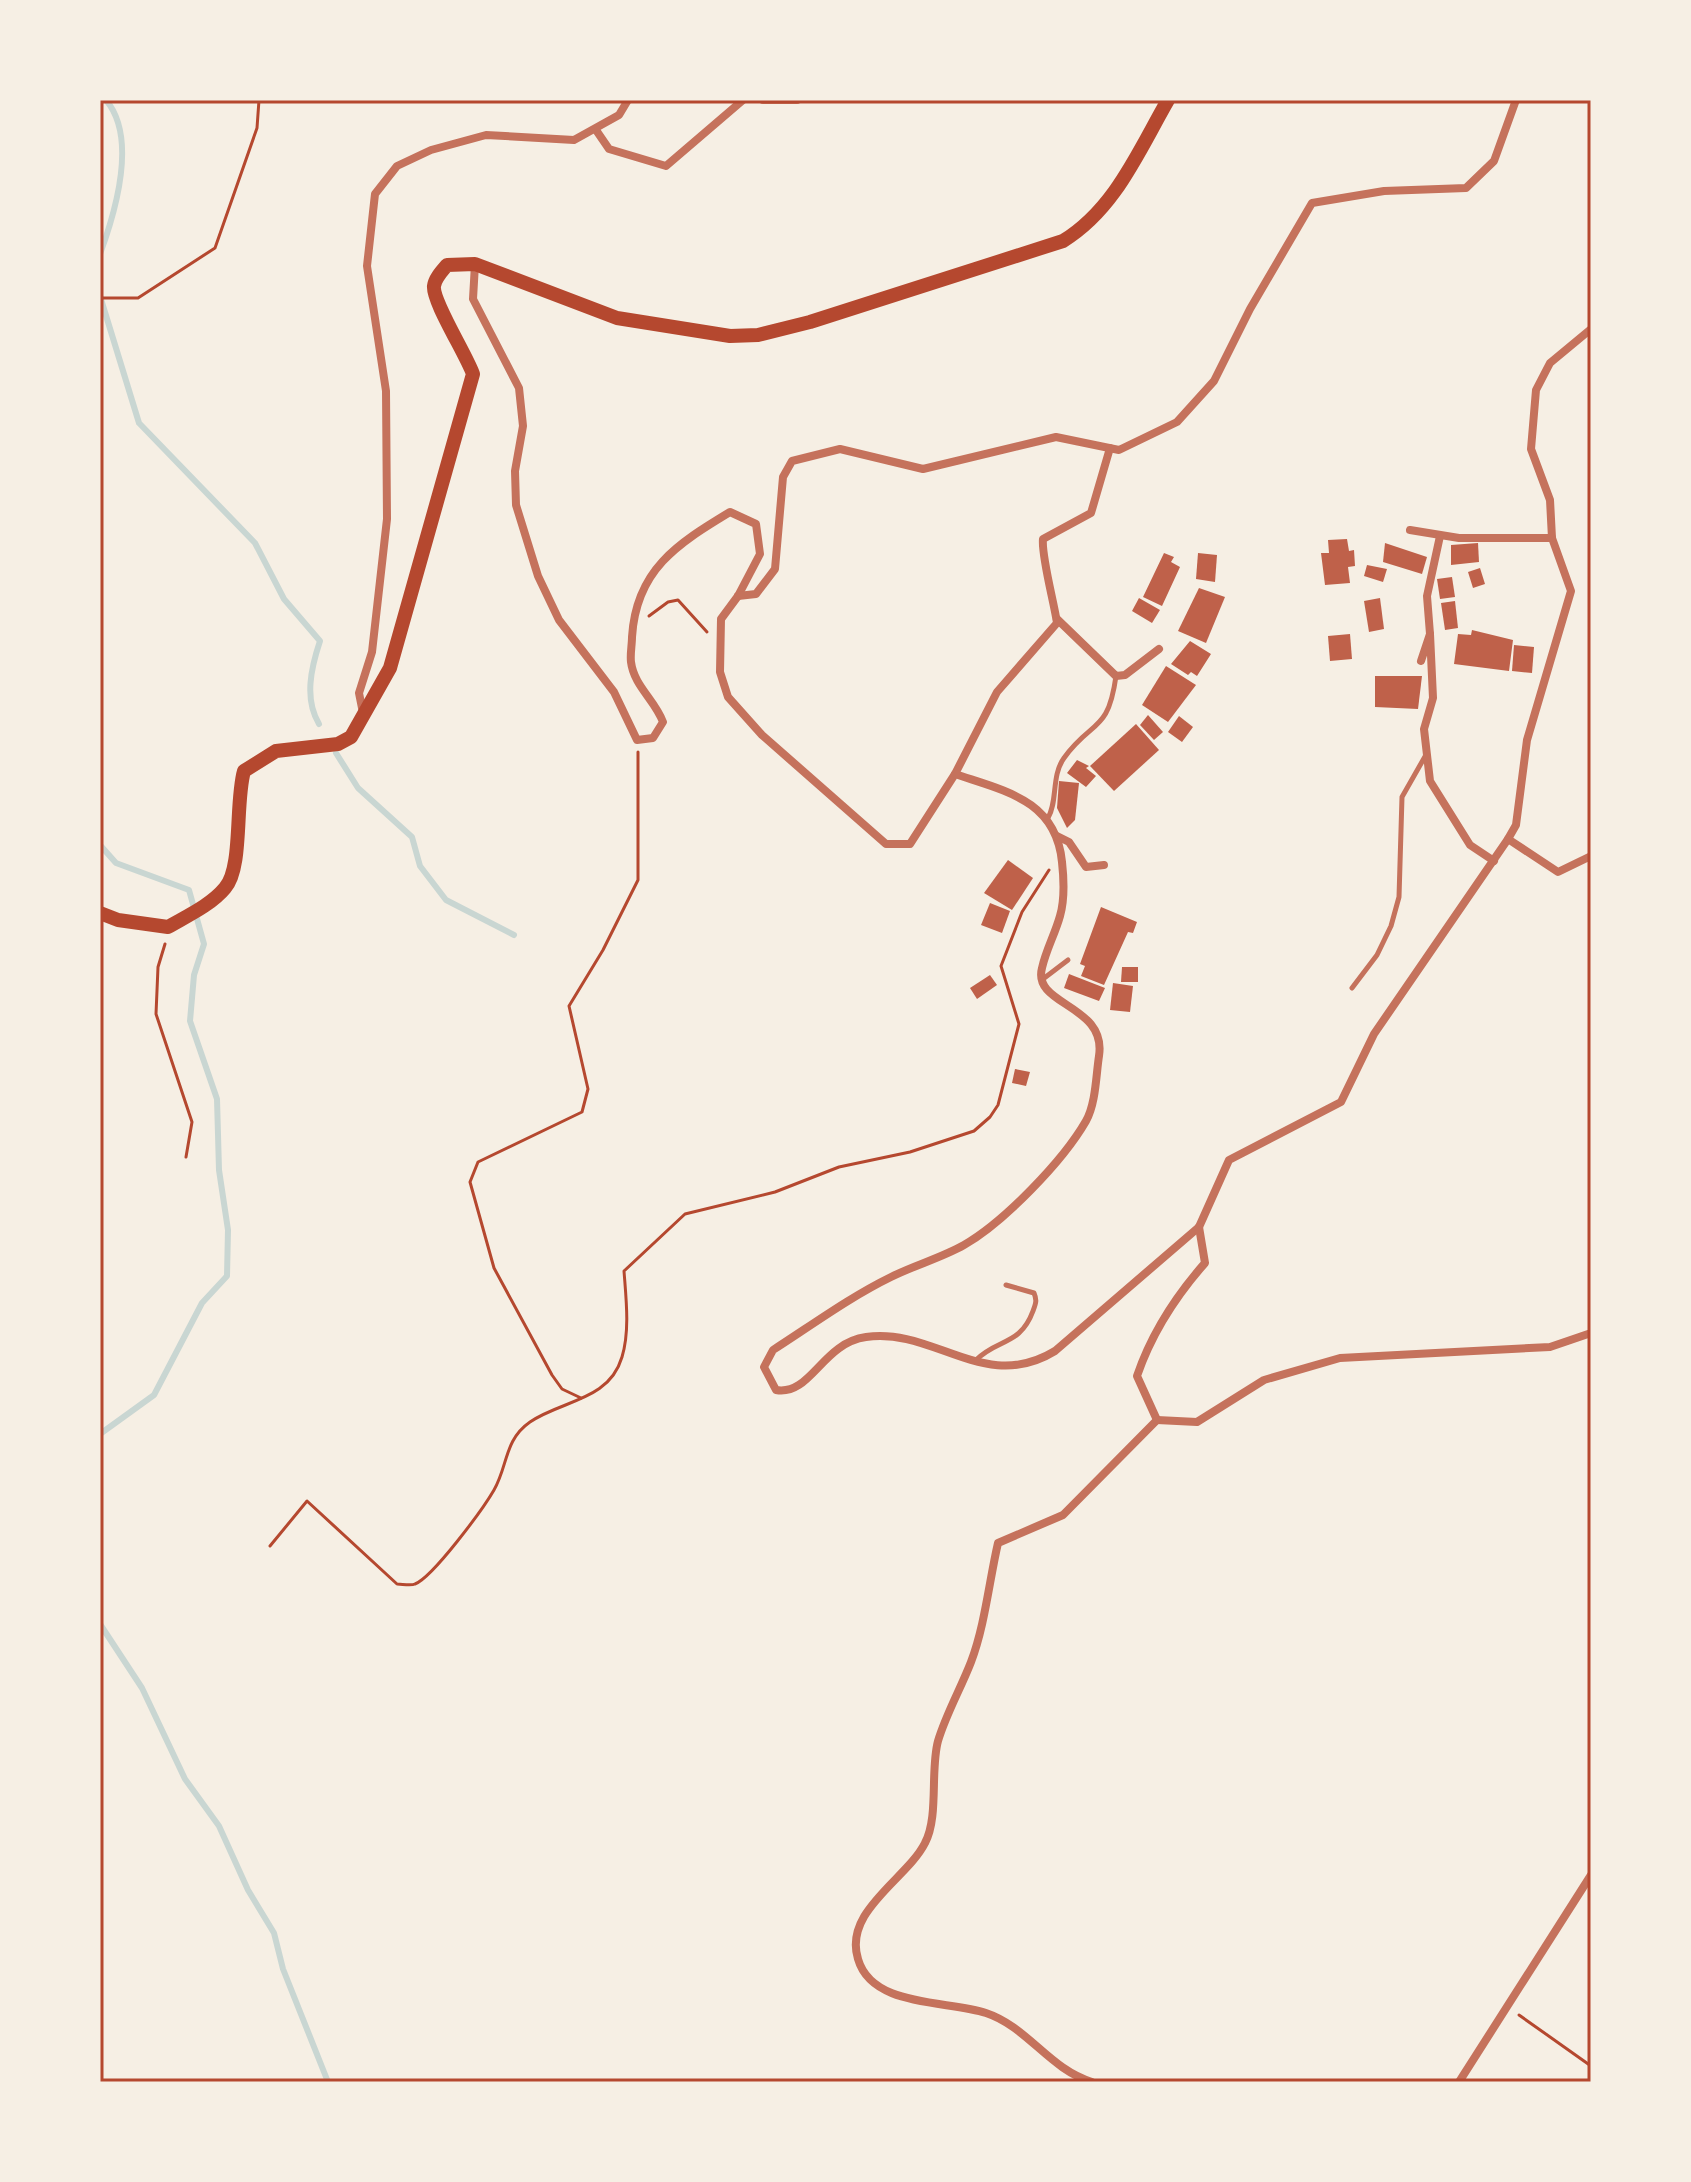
<svg xmlns="http://www.w3.org/2000/svg" width="1691" height="2182" font-family="'DM Sans',sans-serif">
	<rect width="100%" height="100%" fill="#f6efe4"/>
	<g fill="none" stroke-linecap="round" stroke-linejoin="round">
		<g stroke="#c9d6d2" stroke-width="6">
			<path d="M100 254C115 213 138 138 106 100"/>
			<path d="M100 296 139 423 255 543 284 599 320 641C311 668 304 699 319 724"/>
			<path d="M336 753 358 788 412 837 420 866 446 900 514 935"/>
			<path d="M100 845 116 863 189 890 204 944 194 975 190 1021 217 1099 219 1170 228 1230 227 1276 202 1303 154 1395 100 1434"/>
			<path d="M100 1624 142 1688 185 1779 219 1826 248 1890 274 1933 283 1969 328 2082"/>
		</g>
	</g>
	<g fill="#bf614a">
		<path d="M1347 539 1349 551 1354 550 1355 566 1348 567 1350 583 1325 585 1321 553H1329L1328 540Z"/>
		<path d="M1385 543 1427 557 1422 574 1383 562Z"/>
		<path d="M1478 543 1479 562 1451 565V545Z"/>
		<path d="M1164 553 1174 557 1171 562 1180 567 1162 606 1143 597Z"/>
		<path d="M1198 553 1217 555 1215 582 1196 579Z"/>
		<path d="M1367 565 1387 569 1383 582 1364 576Z"/>
		<path d="M1480 568 1485 584 1473 588 1468 572Z"/>
		<path d="M1452 577 1455 597 1440 599 1437 579Z"/>
		<path d="M1199 588 1225 597 1206 643 1178 631Z"/>
		<path d="M1139 598 1160 610 1152 623 1132 611Z"/>
		<path d="M1380 598 1384 629 1369 632 1364 601Z"/>
		<path d="M1455 601 1458 628 1445 630 1441 603Z"/>
		<path d="M1472 630 1513 640 1509 671 1454 664 1458 634 1471 635Z"/>
		<path d="M1350 634 1352 659 1330 661 1328 636Z"/>
		<path d="M1190 641 1211 654 1197 676 1191 672 1188 675 1171 664Z"/>
		<path d="M1514 645 1534 647 1532 673 1512 671Z"/>
		<path d="M1166 666 1196 685 1168 722 1142 705Z"/>
		<path d="M1375 676H1422L1418 709 1375 707Z"/>
		<path d="M1148 715 1163 732 1154 740 1140 725Z"/>
		<path d="M1179 716 1193 727 1182 742 1168 732Z"/>
		<path d="M1136 724 1159 750 1114 791 1090 766Z"/>
		<path d="M1077 760 1089 766 1086 768 1096 776 1086 787 1067 773Z"/>
		<path d="M1059 781 1079 783 1075 820 1067 828 1057 808Z"/>
		<path d="M1008 860 1033 878 1012 910 984 893Z"/>
		<path d="M990 903 1010 911 1002 933 981 925Z"/>
		<path d="M1101 907 1137 922 1133 933 1128 932 1104 985 1081 976 1085 966 1080 964Z"/>
		<path d="M1122 967H1138V982H1121Z"/>
		<path d="M1069 974 1105 988 1099 1001 1064 988Z"/>
		<path d="M990 975 997 985 977 999 970 988Z"/>
		<path d="M1113 983 1133 986 1130 1012 1110 1010Z"/>
		<path d="M1015 1069 1030 1072 1026 1086 1012 1083Z"/>
	</g>
	<g fill="none" stroke-linecap="round" stroke-linejoin="round">
		<g stroke="#b5482f" stroke-width="3">
			<path d="M100 298H138L215 248 257 128 259 100"/>
			<path d="M649 616 668 602 678 600 707 632"/>
			<path d="M165 944 158 967 156 1014 192 1122 186 1157"/>
			<path d="M581 1398 562 1389 552 1375 494 1268 470 1182 478 1162 582 1112 588 1089 569 1006 603 950 638 880V752"/>
			<path d="M270 1546 307 1501 397 1584C402 1584 411 1586 415 1584 433 1577 483 1509 494 1490 508 1466 504 1440 530 1422 562 1400 609 1401 622 1357 630 1331 626 1298 624 1271L685 1214 775 1192 839 1167 910 1152 974 1131 990 1117 998 1105 1019 1024 1001 966 1022 912 1049 870"/>
			<path d="M1519 2015 1591 2066"/>
		</g>
		<g stroke="#c5725c" stroke-width="5">
			<path d="M1048 818C1058 801 1051 776 1064 758 1092 719 1108 734 1116 676"/>
			<path d="M1043 979 1068 960"/>
			<path d="M1352 988 1377 955 1391 926 1399 897 1402 797 1427 753"/>
			<path d="M976 1360C998 1338 1020 1346 1033 1311 1036 1303 1037 1300 1034 1293L1006 1285"/>
		</g>
		<g stroke="#c5725c" stroke-width="8">
			<path d="M763 100H797"/>
			<path d="M596 130 609 149 666 166 743 100"/>
			<path d="M475 264 473 299 519 388 523 426 515 471 516 505 538 576 559 620 614 692 637 740 653 738 663 722C655 700 634 686 631 662 630 654 632 645 632 637 636 570 677 544 730 512L756 524 760 554 738 596 721 619 720 672 728 697 762 735 886 844H910L955 774C1005 791 1056 800 1062 862 1064 880 1065 899 1060 916 1055 934 1046 950 1042 968 1032 1006 1107 1004 1099 1056 1096 1075 1096 1103 1086 1121 1063 1161 1004 1222 964 1245 941 1258 915 1265 891 1277 850 1297 812 1325 773 1350L764 1367 776 1390C811 1396 822 1343 866 1337 934 1327 985 1394 1055 1351L1199 1227 1229 1160 1341 1102 1374 1034 1508 839 1516 825 1527 740 1571 591 1552 538 1550 500 1531 449 1536 390 1550 363 1591 329"/>
			<path d="M1410 530 1459 538H1552"/>
			<path d="M738 596 756 594 775 569 783 477 792 461 840 449 923 469 1056 437 1119 450 1177 422 1214 381 1250 309 1312 203 1384 191 1466 188 1494 161 1516 100"/>
			<path d="M1057 619 1116 676 1125 675 1159 649"/>
			<path d="M1430 634 1433 698 1424 729 1430 781 1470 845 1494 861"/>
			<path d="M1421 661 1430 634 1427 596 1440 536"/>
			<path d="M363 713 359 693 372 652 387 519 386 391 367 266 375 194 397 166 431 150 486 135 574 140 619 115 628 100"/>
			<path d="M955 774 997 692 1057 623C1054 602 1041 555 1043 539L1091 513 1110 448"/>
			<path d="M1057 836 1069 842 1086 867 1104 865"/>
			<path d="M1508 839 1558 872 1591 856"/>
			<path d="M1157 1420 1197 1422 1264 1380 1340 1358 1550 1347 1591 1333"/>
			<path d="M1157 1420 1137 1376C1152 1332 1175 1297 1205 1263L1199 1227"/>
			<path d="M1092 2082C1049 2069 1028 2027 986 2013 948 2000 872 2008 858 1959 843 1911 907 1879 925 1843 939 1817 930 1770 938 1741 946 1714 961 1688 971 1662 985 1625 989 1582 998 1543L1063 1515 1157 1420"/>
			<path d="M1459 2082 1591 1875"/>
		</g>
		<path stroke="#b5482f" stroke-width="14" d="M100 913 118 920 168 927C187 916 211 905 225 888 243 868 235 802 244 771L276 751 338 744 351 737 390 668 473 374C466 354 432 301 434 286 435 278 442 271 447 265L475 264 617 318 730 336 758 335 810 322 1063 241C1115 209 1138 152 1168 100"/>
	</g>
	<rect width="1691" height="2182" fill="none" stroke="#f6efe4" stroke-width="204"/>
	<rect x="102" y="102" width="1487" height="1978" fill="none" stroke="#b5482f" stroke-width="3"/>
</svg>
